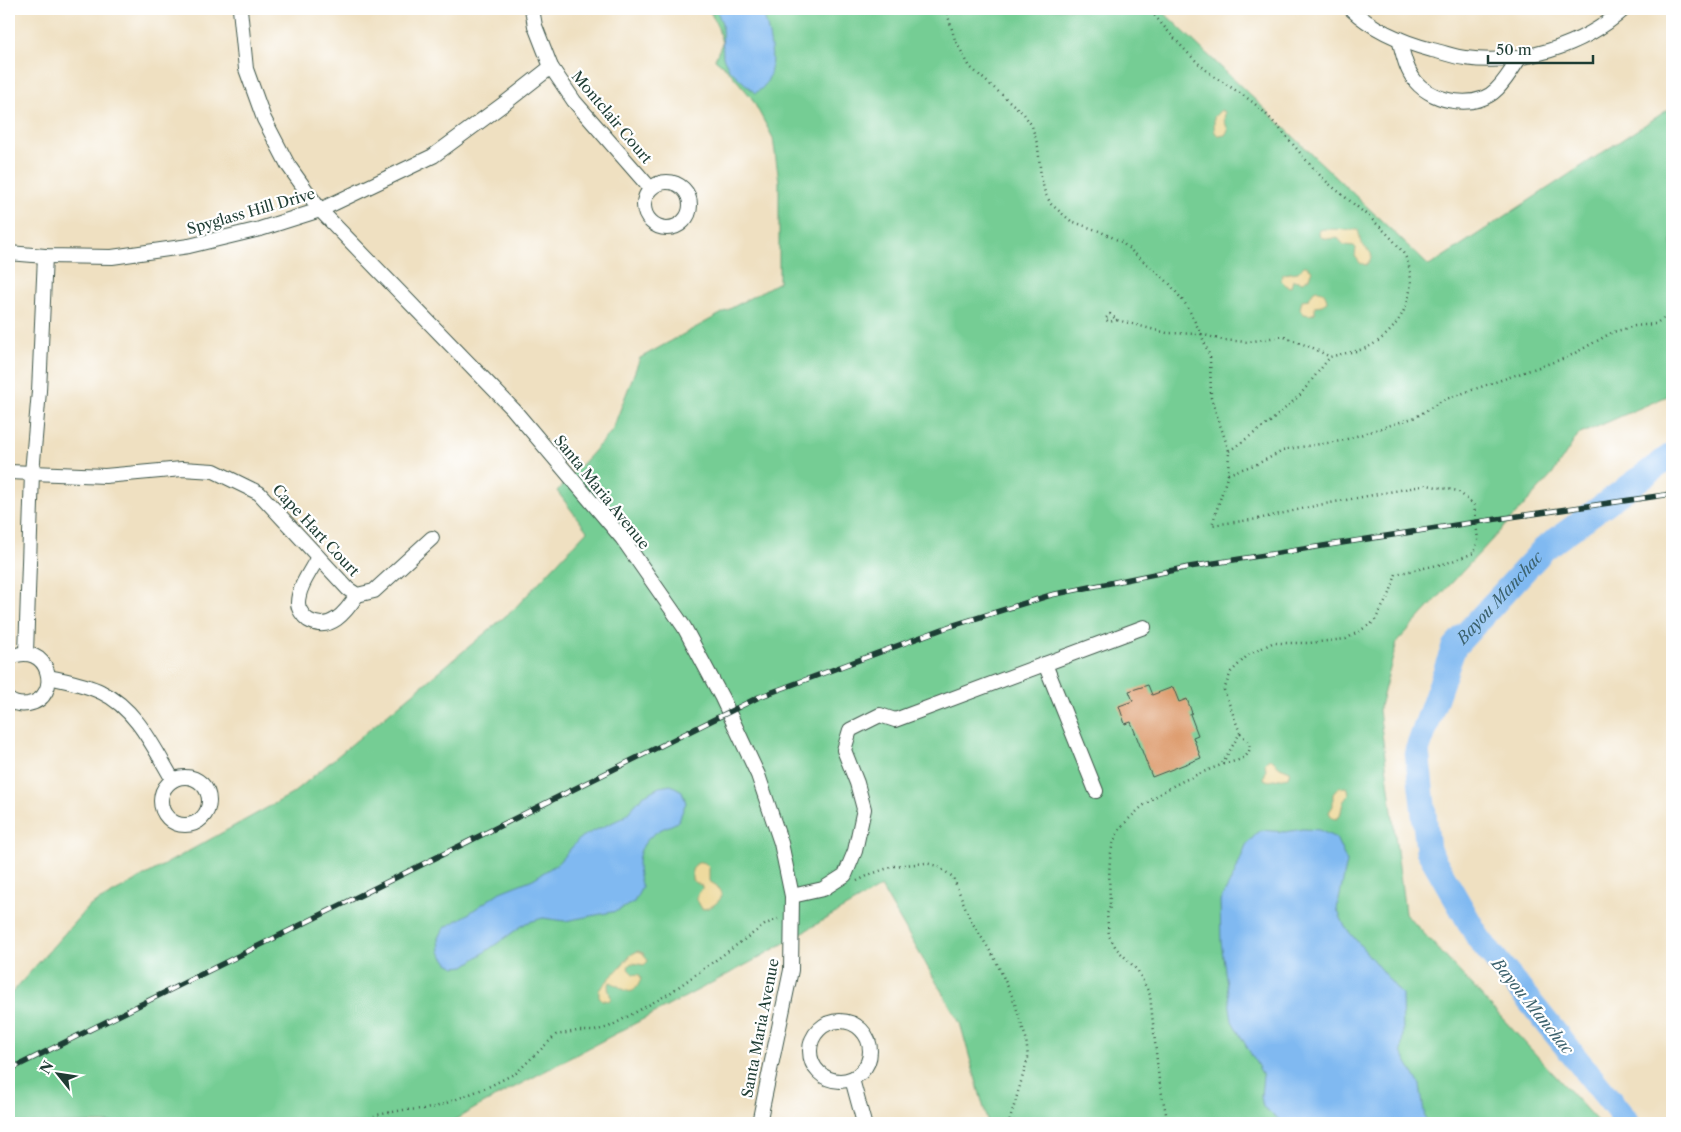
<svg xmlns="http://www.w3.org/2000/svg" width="1681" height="1132" font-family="'Libre Caslon Text',serif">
	<rect width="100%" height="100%" fill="#fff"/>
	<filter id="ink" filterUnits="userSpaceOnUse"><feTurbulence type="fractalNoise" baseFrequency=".02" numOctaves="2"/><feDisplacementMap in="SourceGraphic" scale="10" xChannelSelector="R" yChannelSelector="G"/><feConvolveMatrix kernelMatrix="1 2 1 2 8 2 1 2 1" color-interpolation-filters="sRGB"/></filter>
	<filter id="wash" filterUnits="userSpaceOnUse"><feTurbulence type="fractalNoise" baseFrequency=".0096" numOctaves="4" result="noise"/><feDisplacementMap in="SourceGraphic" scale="20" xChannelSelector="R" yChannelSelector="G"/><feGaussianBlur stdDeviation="1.12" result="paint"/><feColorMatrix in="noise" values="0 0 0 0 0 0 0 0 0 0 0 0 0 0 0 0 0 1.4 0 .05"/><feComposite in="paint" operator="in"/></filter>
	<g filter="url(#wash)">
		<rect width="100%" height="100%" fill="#efe0c1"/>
		<path fill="#74cd94" stroke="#4a8564" d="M709 9H1160L1429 266 1672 107V394L1578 435 1552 475 1397 642 1379 710 1405 913 1599 1123H988L960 1023 881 887 753 961 479 1106 449 1123H9V996L88 907 292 794 514 609 587 531 557 491 612 431 640 358 779 282V181L773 138 751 97 727 69 715 59 722 43 718 28Z"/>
		<g fill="#eeda9e" stroke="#868c69">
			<path d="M1221 110 1225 112 1224 120 1228 130 1225 135C1211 138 1215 126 1214 117Z"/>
			<path d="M1324 229 1358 230C1360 235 1359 239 1361 243 1367 252 1378 252 1366 265L1360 263 1355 256 1356 248 1354 246 1344 245 1337 237 1329 239 1320 237 1319 233 1320 230Z"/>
			<path d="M1304 266H1306L1312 270 1309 278 1303 282 1293 280 1291 287 1287 286 1281 280 1283 274 1298 272Z"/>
			<path d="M1316 290C1323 289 1327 296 1327 302L1322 305 1315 306V313L1310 315 1304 314 1300 309 1302 300 1309 299 1313 292Z"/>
			<path d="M1271 759 1280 767 1290 771 1288 777 1269 781 1264 779 1266 769 1265 763 1268 760Z"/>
			<path d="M1346 787 1348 789 1349 794 1343 802 1340 816 1336 819 1332 818 1329 812 1333 806V794L1338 788Z"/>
			<path d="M701 862 705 863 709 867V881L717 886 722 895C720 902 710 909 702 909L697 900V895L702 889V886L692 880V870L696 864Z"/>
			<path d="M638 951 643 953 648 961 644 965 632 963 629 965 628 969 633 974 640 975 641 979C632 1002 624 987 610 982L608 988 611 998 609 1001 602 1000 599 996V990L632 954Z"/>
		</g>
		<g fill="#80b9f1" stroke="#507b92">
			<path d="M716 9H762C769 32 783 80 755 93L729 69 723 57 722 23Z"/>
			<path d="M671 785 682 791 686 803C683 808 681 817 678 821 674 825 665 827 660 830 637 843 634 863 642 887L634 902 617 911 565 921 543 918 526 923 465 966 455 967 448 963 440 952 439 938 444 928 465 916 500 892 533 879 557 864 581 837 624 817 643 796 659 787Z"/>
			<path d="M1303 829 1319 830 1336 838 1347 862 1337 909 1345 927 1402 995 1403 1034 1401 1052 1420 1085 1425 1118 1429 1123H1284L1263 1107 1261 1097 1263 1075 1232 1021 1221 942 1220 901 1235 873 1246 845 1260 830 1285 832Z"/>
		</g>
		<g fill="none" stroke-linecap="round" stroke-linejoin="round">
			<path stroke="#80b9f1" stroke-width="25" id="s1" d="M1627 1123 1625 1119 1479 939 1428 850 1417 751 1454 647 1544 549 1672 455"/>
		</g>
		<g id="blocks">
			<path fill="#de9e71" d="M1148 685 1152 695 1173 687 1179 702 1187 699 1192 713 1190 714 1198 735 1193 737 1201 758 1152 777 1131 722 1125 724 1119 706 1133 701 1129 691Z"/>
		</g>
	</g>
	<g filter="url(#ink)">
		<use href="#blocks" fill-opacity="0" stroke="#3e5549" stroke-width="1"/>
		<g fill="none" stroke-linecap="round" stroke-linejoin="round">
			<g stroke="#3e5549" stroke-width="16">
				<g id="minor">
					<path d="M240 9 246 69 264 119 288 165 320 210 513 409 622 538 684 627 722 698 758 775 781 843 792 896 791 970 759 1123"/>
					<path d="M532 9 535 26 551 67 574 101 650 188"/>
					<path d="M1351 9C1373 30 1402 42 1432 50 1443 52 1454 57 1465 58 1520 66 1583 46 1624 9"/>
					<path d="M1399 39C1403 54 1406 70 1416 82 1434 103 1477 110 1497 89 1506 80 1513 68 1520 57"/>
					<circle cx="667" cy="205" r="23"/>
					<path d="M9 253 45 256 112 257 189 246 260 229 320 210 433 156 505 103 551 67"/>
					<path d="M9 472 105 476 182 469 214 471 259 493 348 589 357 595 374 591 432 538"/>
					<path d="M318 557C311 571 298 587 298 603 298 609 303 616 308 620 330 633 346 612 357 595"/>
					<path d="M26 653 32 473 39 391 45 256"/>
					<path d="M9 658C49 638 64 698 28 704 21 705 14 704 9 700"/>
					<path d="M1045 664 1096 791"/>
					<path d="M49 677C66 681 85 684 101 692 136 708 154 748 173 780"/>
					<circle cx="185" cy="801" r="24"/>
					<path d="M792 896 823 889 845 875 855 851 864 809 857 783 844 750 850 730 880 715 895 720 1144 627"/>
					<circle cx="840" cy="1051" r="30"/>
					<path d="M852 1079 864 1123"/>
				</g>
			</g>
			<g stroke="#3e5549" stroke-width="2.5" stroke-dasharray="1 4" stroke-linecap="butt">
				<path d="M946 9 955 40 970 67 1024 114 1032 126 1038 147 1041 177 1045 193 1051 204 1071 221 1099 231 1120 241 1169 283 1187 306 1201 334 1222 340 1248 342 1282 336 1313 348 1330 357C1342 353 1359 352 1370 346 1399 331 1418 295 1408 263 1401 239 1348 200 1328 183 1302 159 1283 128 1256 105 1241 92 1220 82 1206 70 1185 52 1167 30 1149 9"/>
				<path d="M1117 320 1109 322 1105 319 1110 314 1117 320 1167 333 1201 334 1210 357 1211 398 1229 451 1228 474 1212 525 1258 519 1319 505 1427 485 1458 491 1474 505 1478 540 1474 553 1447 563 1396 574 1390 593 1374 622 1346 639 1309 643H1272L1248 655 1231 672 1224 690 1240 733 1222 764"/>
				<path d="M1229 451 1270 422 1300 395 1330 357"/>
				<path d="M1228 474 1257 464 1287 449 1341 441 1416 417 1443 400 1568 357 1613 332 1635 326 1655 324 1668 315 1672 309"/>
				<path d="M857 881 871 874 894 866 926 863 937 866 953 877 970 919 994 957 1013 998 1026 1038 1028 1058 1009 1123"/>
				<path d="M366 1123 377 1115 403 1110 425 1109 436 1107 488 1087 516 1073 556 1035 577 1031H594L609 1027 670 993 766 924 778 919"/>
				<path d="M1168 1123 1159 1080 1150 995 1138 971 1116 948 1109 936 1107 914 1110 907C1110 884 1106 855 1117 834 1121 826 1128 820 1134 814 1160 789 1188 778 1221 765 1228 762 1244 761 1248 753 1253 745 1245 739 1240 733"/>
			</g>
			<use href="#minor" stroke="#fff" stroke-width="14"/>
			<g stroke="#1f3d34" stroke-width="5.5">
				<path id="rail" d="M9 1070 759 697 948 627 1051 595 1189 567 1456 525 1672 494"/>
			</g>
			<use href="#rail" stroke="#fff" stroke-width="4" stroke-dasharray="11" stroke-linecap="butt"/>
		</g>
	</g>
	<g text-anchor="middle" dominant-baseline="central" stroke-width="4.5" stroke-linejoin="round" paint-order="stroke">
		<g font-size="15" fill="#1f3d34" stroke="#fff">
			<text transform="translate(612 117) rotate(50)">Montclair Court</text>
			<text transform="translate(251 211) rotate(-16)">Spyglass Hill Drive</text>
			<text transform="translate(602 492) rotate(51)">Santa Maria Avenue</text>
			<text transform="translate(316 530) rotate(47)">Cape Hart Court</text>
			<text transform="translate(760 1028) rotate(-79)">Santa Maria Avenue</text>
		</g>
		<g font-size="16" font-style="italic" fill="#3c626d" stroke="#fff">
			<text stroke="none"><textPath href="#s1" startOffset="616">Bayou Manchac</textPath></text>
			<text transform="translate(1533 1006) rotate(51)">Bayou Manchac</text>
		</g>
	</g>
	<rect width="1681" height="1132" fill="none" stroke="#fff" stroke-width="30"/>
	<g transform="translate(58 1074) rotate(300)" stroke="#ffffff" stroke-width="4" paint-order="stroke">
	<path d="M0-4L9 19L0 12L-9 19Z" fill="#1f3d34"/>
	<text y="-8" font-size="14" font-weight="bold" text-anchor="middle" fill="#1f3d34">N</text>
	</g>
	<path d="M1488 55v8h105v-8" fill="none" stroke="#1f3d34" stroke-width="2.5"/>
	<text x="1496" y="55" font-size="15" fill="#1f3d34" stroke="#ffffff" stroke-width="4" paint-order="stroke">50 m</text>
</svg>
